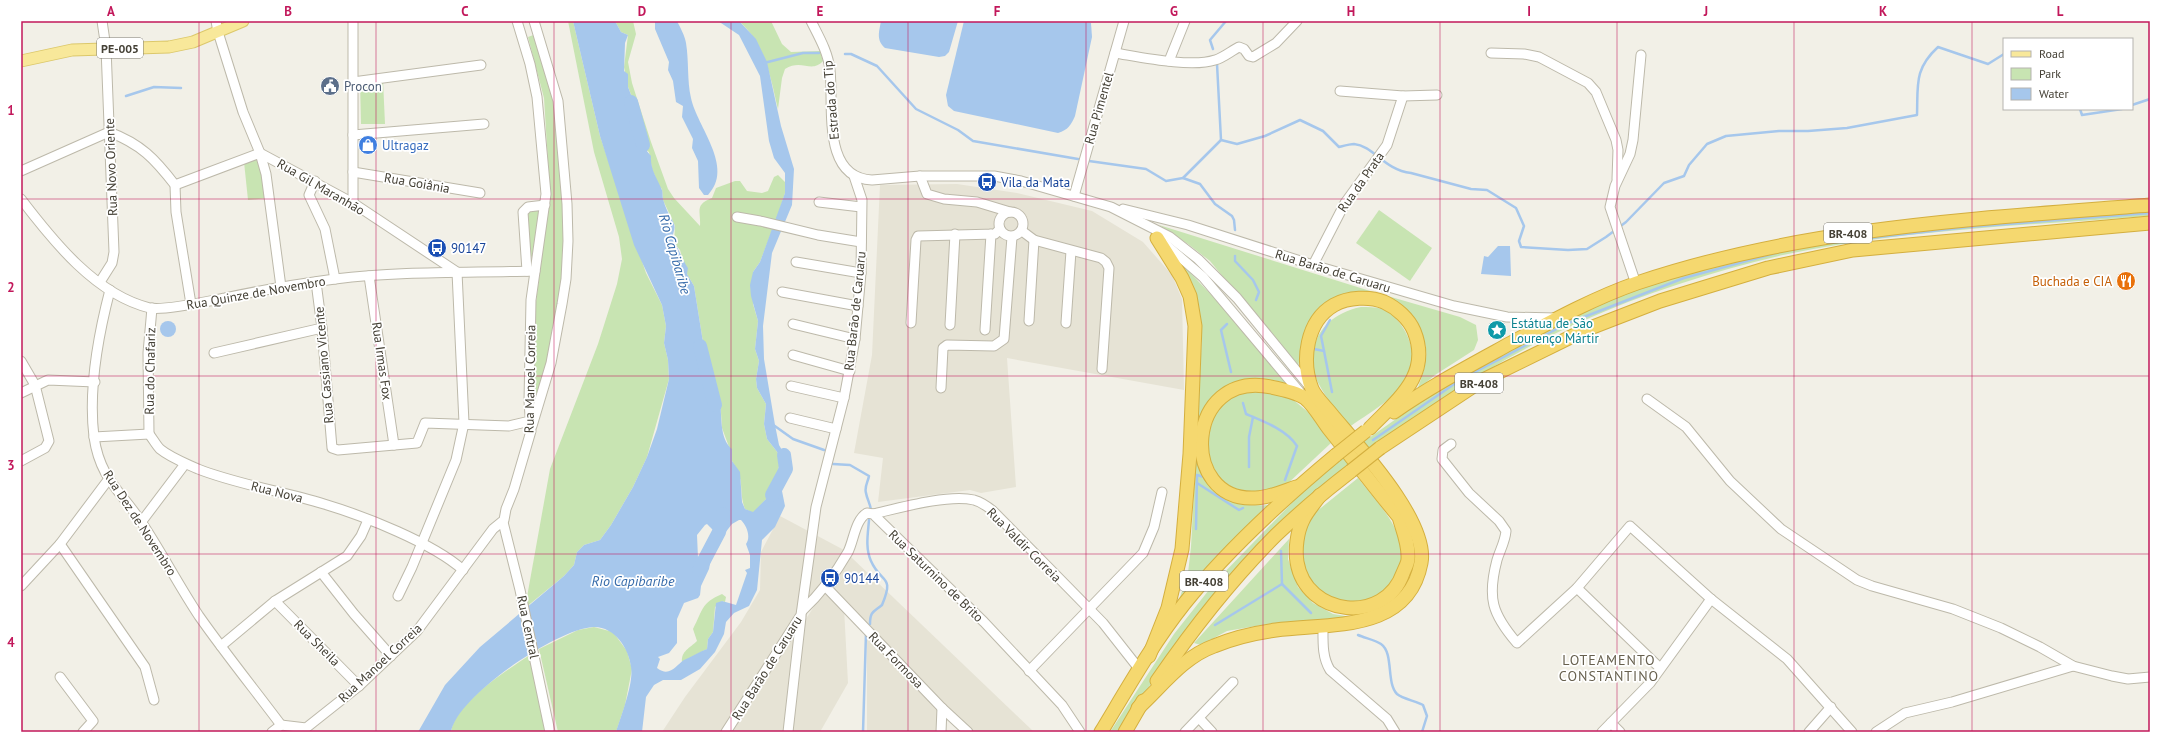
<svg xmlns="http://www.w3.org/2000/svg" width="2171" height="753" font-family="'PT Sans',sans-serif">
	<rect width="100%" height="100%" fill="#f2f0e7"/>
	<g fill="#e6e3d5">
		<path d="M957 184 1017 193 1092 211 1143 242 1172 275 1182 299 1184 390 1007 358 1016 487 981 493 970 490 878 502 883 458 854 453 872 355 880 185Z"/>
		<path d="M780 516 844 550 724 732H662L685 697 741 622 760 590 761 552Z"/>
		<path d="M850 556 1034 732H975L955 718 829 586Z"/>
		<path d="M825 590 844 608 848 683 820 732H731Z"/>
		<path d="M867 635 939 709 938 732H867Z"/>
	</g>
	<g fill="#c8e4b2">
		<path d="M568 21H573L600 136 646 273 662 305 666 326 664 343 668 360 669 379 647 457 633 487 611 525 600 540 584 545 577 552 574 565 564 576 525 608 550 469 598 344 617 284 622 259 619 237 594 152Z"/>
		<path d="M615 21H633L636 34 628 62 632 83 651 142 668 189 674 198 700 226C701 211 694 205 712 198L716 188 735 181H740L747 191 762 193 768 191 774 177 778 175 785 182V193L778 215 760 262 753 272V304L758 321 755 349 759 361 756 379 757 388 766 404 764 424 767 439 778 453 780 462 775 483 768 497 753 513 745 509C738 490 746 481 732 461V455L722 428 720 398 713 386 708 389 703 373 706 361 694 286 687 274 680 250 674 243 675 226 663 200 662 189 659 186 652 169 649 152 646 150 641 129 634 123 637 109 628 87 624 67 628 35 621 32Z"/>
		<path d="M739 21H771L782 44 791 52 820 51 823 61C811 74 802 58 785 69L782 78 778 109C770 76 766 45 739 21Z"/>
		<path d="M536 34 555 100 565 193V277L550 359 533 408 536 302 550 194 544 98 528 37Z"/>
		<path d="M383 80 385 124H361L360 81Z"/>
		<path d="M263 155 268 198 248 200 244 162Z"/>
		<path d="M540 207 542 214 533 255 529 259 528 258V209Z"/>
		<path d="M2150 207V216C2030 225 1900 230 1783 255 1714 271 1645 293 1580 322 1503 356 1433 403 1365 452L1359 445 1440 388 1477 366 1586 311 1629 292 1681 275 1824 241Z"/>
		<path d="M1379 210 1432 248 1410 281 1356 243Z"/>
		<path d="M1159 225 1367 290 1460 317 1476 325 1478 340 1474 350 1435 375 1417 390C1436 343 1425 333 1391 302L1332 303 1301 350 1298 368 1210 261 1188 244Z"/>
		<path d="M1179 261 1219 303 1286 383C1246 373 1227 379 1203 412L1214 489C1237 506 1244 506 1273 505L1176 609 1188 573 1191 547 1202 335C1199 307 1194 284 1179 261Z"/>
		<path d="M1361 307C1368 307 1375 307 1382 309 1405 318 1420 354 1409 377 1399 396 1366 415 1348 428 1337 411 1323 395 1315 376 1312 371 1313 364 1313 358 1313 330 1335 312 1361 307Z"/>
		<path d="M1258 389 1291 398 1308 412 1331 443 1284 487 1267 493 1238 492 1218 477 1205 448 1216 409 1239 392Z"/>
		<path d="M1341 455 1351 465 1172 651 1120 732H1110L1174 634 1216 581 1318 476Z"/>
		<path d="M1358 478C1383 510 1419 542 1392 585 1387 592 1373 599 1365 604L1325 599 1299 565 1306 520Z"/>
		<path d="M1289 539 1288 559 1298 587 1313 603 1333 614 1358 618 1262 625 1227 631 1201 645 1194 643Z"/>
		<path d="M722 594 726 597 725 602 722 601 715 607 713 632 708 639 707 649 682 662C681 651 690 648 697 641L693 629C703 610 701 603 722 594Z"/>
		<path d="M594 627 613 632 627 651 632 669 625 705 616 732H558L539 649 578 630Z"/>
		<path d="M530 655 546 732H451C455 703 507 670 530 655Z"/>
	</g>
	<g fill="#a6c7ec" fill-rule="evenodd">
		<path d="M573 21H615L621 32 628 35 625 43 624 71 628 74V87L639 115 634 123 645 134 646 140 644 141 646 150 651 156C650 169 657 178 662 190 663 193 662 198 664 202 666 210 671 217 674 224 676 230 672 233 673 238 674 241 686 266 688 268L687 274 694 286 706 361 703 373 708 389 713 385C715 390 719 394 720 399 722 414 719 439 732 449V461L740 472 742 502 745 509 753 512 768 497 775 483 780 462 778 453 767 439 764 424 766 404 757 388 756 379 759 361 755 349 758 321 751 296 750 285 753 272 760 262 785 193V173L774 158 769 141 760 76 739 35 718 21 740 22 756 39 767 62 781 126 794 169 792 205 772 253 763 326 764 359 775 425 779 445 786 457V470L780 481 785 506 775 527 762 540 757 590 749 606 734 613 726 622 724 634 715 652 700 669 681 680H663L654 685 646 697 642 732H616C621 716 634 683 631 667 629 648 614 626 593 627 557 629 457 696 451 732H418L445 685 480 647 564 576 574 565 577 552 584 545 600 540 611 525 633 487 647 457 657 429 669 379 668 360 664 343 666 326 662 305 634 245 600 136ZM739 520H741C747 526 751 537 746 544L750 555V568L745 570 747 573 736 605 722 601 716 603 713 632 708 639 707 649C699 652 691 657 684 660 676 665 670 678 657 668L660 659 658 657 669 653 677 643V619L684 603 698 598 700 595 701 586 709 569 712 553 710 555 706 553 702 559 698 558 697 535 705 525 707 524 716 533H725L732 524Z"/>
		<path d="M655 21H677C680 27 685 36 686 43 689 61 687 81 691 98 697 127 735 167 708 195H704L699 188 698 161 692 148 693 139 682 117 683 106 676 102 673 81 668 70 669 62 655 29Z"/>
		<path d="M881 21H958L949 52 945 56 939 57 885 48C876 40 879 32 881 21Z"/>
		<path d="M964 21 1091 23 1092 37 1075 116C1071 125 1068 130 1058 133L954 111 948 106 946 95Z"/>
		<path d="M1498 246H1510L1511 276 1481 274 1484 256 1488 257Z"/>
		<circle cx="168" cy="329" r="8"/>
	</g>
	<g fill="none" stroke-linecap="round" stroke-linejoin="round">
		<g stroke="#a6c7ec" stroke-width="2.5">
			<path d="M1213 49 1210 40 1226 21"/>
			<path d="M845 54H851L877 66 916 109 958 130 973 141 1078 159"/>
			<path d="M764 63 803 53H819"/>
			<path d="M1217 64 1221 140"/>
			<path d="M126 96 154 87 181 88"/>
			<path d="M2132 105 2150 99"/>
			<path d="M2080 109 2082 115 2122 109"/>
			<path d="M1089 161 1146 169 1166 181 1183 178 1221 140 1237 144 1265 136 1300 120 1323 131 1339 147C1343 146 1350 144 1354 144 1374 146 1384 170 1411 173L1471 189 1487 190 1516 208 1524 226 1519 241 1521 247 1568 250 1587 249 1606 237 1626 222 1664 183 1684 176 1689 165 1707 144 1726 136 1779 131H1808L1847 128 1917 115C1918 85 1914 69 1938 47L1988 64 2004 54"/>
			<path d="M1183 178 1200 184 1215 204 1232 216 1234 220 1235 230"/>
			<path d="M1852 240 1968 227 2150 213"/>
			<path d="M1235 256V261L1253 280 1259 292 1256 300"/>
			<path d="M1227 324 1221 330 1231 372"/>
			<path d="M1314 349 1324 351 1332 392"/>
			<path d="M1324 351 1321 336 1330 320"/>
			<path d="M1243 403 1246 414C1263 421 1287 430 1297 446L1285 480"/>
			<path d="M772 424 793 439 824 450"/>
			<path d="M1373 440 1460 380 1566 324 1684 278 1780 252"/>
			<path d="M833 464 850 465 869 476C868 482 864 487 866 493 867 499 870 503 871 510"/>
			<path d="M1249 467V437L1253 417"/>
			<path d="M1197 483 1239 510 1243 508"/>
			<path d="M869 520C868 533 865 548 871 561 881 584 895 574 882 605 874 612 870 611 870 624"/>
			<path d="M1196 529 1197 475 1204 477"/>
			<path d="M1281 551 1282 584 1311 613"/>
			<path d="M1215 625 1282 584"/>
			<path d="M1358 635C1365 638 1375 640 1381 644 1394 653 1386 683 1397 694 1403 699 1416 701 1423 705L1427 716 1422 732"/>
			<path d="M863 732 866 633"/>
		</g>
		<g stroke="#a6c7ec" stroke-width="14">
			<path d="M631 102 643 145"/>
			<path d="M700 346 715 405"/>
			<path d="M772 495 786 469 784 455"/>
			<path d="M699 570 719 532 723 514"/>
		</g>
		<g stroke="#bdb9aa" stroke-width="11">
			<g id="minor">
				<path d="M216 21 218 32 243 112 260 153 266 174 281 287"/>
				<path d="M811 21C819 37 828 52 830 70 834 105 821 178 872 180L920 176H994L1021 181 1111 207 1170 237 1198 259 1237 298 1309 386"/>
				<path d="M1115 53C1140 57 1191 68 1215 60 1223 58 1231 51 1239 47L1244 49 1249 56 1253 57 1276 43 1297 21"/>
				<path d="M1491 53 1524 54 1539 57 1588 83 1596 92 1616 140 1618 150 1617 179"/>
				<path d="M1169 61 1185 21"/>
				<path d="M353 82 481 65"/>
				<path d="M1340 91 1403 96 1437 95"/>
				<path d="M353 135 484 124"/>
				<path d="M21 171 109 132C141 144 155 159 175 185L176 212 191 304"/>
				<path d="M353 172 480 193"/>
				<path d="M920 176 927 194 944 199 977 202 1010 212"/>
				<path d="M315 181 309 195 325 229 335 279"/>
				<path d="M175 185 260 153 353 203 457 272 464 423 456 460 412 567 398 596"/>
				<path d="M1074 196 1124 21"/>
				<path d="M21 199C53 241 96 295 150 308 164 311 209 301 225 298 262 290 298 284 335 279 402 271 468 273 535 271"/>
				<path d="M819 202 861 207"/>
				<path d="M353 203V21"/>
				<path d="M1123 209 1188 225 1313 265 1454 306 1507 317 1557 318"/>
				<circle cx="1011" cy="224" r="12"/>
				<path d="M737 217 760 221 818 235 861 242"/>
				<path d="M1022 231 1034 240 1101 258 1106 262 1109 268 1102 369"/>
				<path d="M1165 244 1203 277 1303 396"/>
				<path d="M796 262 861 273"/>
				<path d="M1313 265 1345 203 1387 145 1403 96"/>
				<path d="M527 271 523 212 528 207 545 205"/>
				<path d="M369 276 394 445"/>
				<path d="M100 282 112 263 114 252 106 48 102 21"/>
				<path d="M316 282 322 328 332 448 338 450 417 443 425 423 509 426 530 421"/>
				<path d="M1636 284 1610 207 1615 186 1630 154 1633 140 1641 55"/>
				<path d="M110 290C98 336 88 389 94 437 100 479 121 491 142 523 162 553 179 586 199 616 225 653 254 689 281 725"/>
				<path d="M782 292 858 306"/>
				<path d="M1029 321 1034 240"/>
				<path d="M911 323 916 240 918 236 995 234 1000 229"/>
				<path d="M1066 323 1071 251"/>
				<path d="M793 324 855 339"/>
				<path d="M950 325 955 234"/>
				<path d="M985 330 991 234"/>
				<path d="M214 353 322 328"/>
				<path d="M793 355 850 371"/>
				<path d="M21 361 35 385 49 441 45 448 21 461"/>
				<path d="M791 386 844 398"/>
				<path d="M941 388 943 348 947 345 994 346 1004 339 1012 237"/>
				<path d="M21 393 48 380 95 382"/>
				<path d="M1647 399 1686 427 1730 481 1781 529 1857 580 1872 586 1953 609 2001 628 2040 647 2073 666 2112 676 2128 679 2150 677"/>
				<path d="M790 418 836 429"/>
				<path d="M532 426 551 363 562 304 566 279 568 241 567 204 558 101 534 21"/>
				<path d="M149 434C153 439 156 445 160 449 171 458 185 463 198 469 239 485 282 491 324 504 364 516 433 543 463 570"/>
				<path d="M149 434 148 353 152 308"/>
				<path d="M94 437 149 434"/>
				<path d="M1451 444 1443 450 1442 459 1469 493 1499 521 1506 531C1505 542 1500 550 1497 560 1487 598 1492 614 1517 643L1577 588 1630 526 1711 599 1787 659 1852 732"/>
				<path d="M873 514C899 508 948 494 974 500 981 502 987 506 993 511L1103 623 1140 670"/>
				<path d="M142 521 185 464"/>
				<path d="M503 522 520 590 550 732"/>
				<path d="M60 544 145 667 154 700"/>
				<path d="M321 572 354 614 391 656"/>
				<path d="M21 586 60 544 108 480"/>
				<path d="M825 586 942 708 968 732"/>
				<path d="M1577 588 1660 668"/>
				<path d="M275 601 359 686"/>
				<path d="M802 611C820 594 836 573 848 552 854 540 855 520 867 513L873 514 984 622 1062 705 1080 732"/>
				<path d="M1323 626C1323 642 1322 657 1330 670L1387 719 1395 732"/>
				<path d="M221 646 275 601 347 556 361 536 368 520"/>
				<path d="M1029 671 1143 553 1154 527 1162 492"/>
				<path d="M60 677 93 721 83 732"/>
				<path d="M1199 718 1212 732"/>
				<path d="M1611 723 1620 732"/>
				<path d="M281 725 306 728 359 686 417 631 493 529 504 520 506 509 514 489 531 431 529 401 531 300 546 194 537 97 530 64 517 21"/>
				<path d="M272 732 281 725"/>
				<path d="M726 732 801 615 816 507 844 398 855 339 861 273 862 200 854 176"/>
				<path d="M788 732 801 617"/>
				<path d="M941 732 942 708"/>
				<path d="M1185 732 1233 682"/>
				<path d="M1602 732 1650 683 1711 599"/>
				<path d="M1809 732 1831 707"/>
				<path d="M1876 732 1905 713 1952 702 2073 666"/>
			</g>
		</g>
		<g stroke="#dcc86b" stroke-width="13">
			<path id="major" d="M21 61 72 50 169 47 193 42 243 21"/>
		</g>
		<g stroke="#d4af3f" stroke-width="15">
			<g id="highway">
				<path d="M1394 412C1431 386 1471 365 1511 343 1552 321 1594 298 1637 283 1803 227 1977 219 2150 205"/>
				<path d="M1380 448 1481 381 1585 330 1660 301 1768 268 1853 250 2150 223"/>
				<path d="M1296 487C1284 491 1269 498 1255 498 1178 502 1185 369 1271 387 1281 389 1296 392 1305 398 1314 405 1322 420 1329 429 1353 459 1375 488 1399 517 1403 531 1409 544 1408 559 1408 563 1405 568 1403 573 1385 625 1306 617 1297 562 1295 549 1297 532 1303 520 1307 511 1315 503 1320 495"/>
				<path d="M1149 656 1168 608 1182 549 1190 454 1195 326 1190 296 1182 278 1157 238"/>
				<path d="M1157 681C1192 630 1232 579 1276 535 1300 512 1325 491 1351 471"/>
				<path d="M1138 708C1162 686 1183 657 1214 646 1233 638 1254 633 1276 630 1329 623 1408 633 1421 563 1429 522 1359 447 1333 416 1327 408 1316 398 1312 389 1301 361 1306 321 1334 305 1348 297 1370 296 1384 302 1397 308 1409 319 1414 331 1432 375 1397 400 1370 428"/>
				<path d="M1101 732C1127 689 1153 643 1184 604 1228 549 1282 500 1336 455"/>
				<path d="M1125 732 1143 701"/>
			</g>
		</g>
		<use href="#minor" stroke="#fff" stroke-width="9"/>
		<use href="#major" stroke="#f8e89a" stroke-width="11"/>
		<use href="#highway" stroke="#f5d86f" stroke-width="13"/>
		<g stroke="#d4af3f" stroke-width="15" stroke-linecap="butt">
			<g id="highway-bridge">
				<path d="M1336 455 1366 431"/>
				<path d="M1351 471 1380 448"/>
			</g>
		</g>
		<use href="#highway-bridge" stroke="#f5d86f" stroke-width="13"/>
	</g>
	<path fill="none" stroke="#c2185b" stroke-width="1" stroke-opacity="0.55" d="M199 21V732M376 21V732M554 21V732M731 21V732M908 21V732M1086 21V732M1263 21V732M1440 21V732M1617 21V732M1794 21V732M1972 21V732M21 199H2150M21 376H2150M21 554H2150"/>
	<defs>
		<g id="civic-disc" transform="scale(1)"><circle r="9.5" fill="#5c6f8a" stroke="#fff"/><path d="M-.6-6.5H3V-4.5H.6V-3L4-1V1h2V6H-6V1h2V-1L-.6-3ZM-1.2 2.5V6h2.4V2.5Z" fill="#fff"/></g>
		<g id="shop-disc" transform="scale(1)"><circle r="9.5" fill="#3f7fe0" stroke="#fff"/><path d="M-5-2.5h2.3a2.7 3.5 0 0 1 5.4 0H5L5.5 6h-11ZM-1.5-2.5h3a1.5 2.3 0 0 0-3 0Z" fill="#fff"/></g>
		<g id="bus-disc" transform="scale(1)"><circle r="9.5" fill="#1a4fb4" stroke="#fff"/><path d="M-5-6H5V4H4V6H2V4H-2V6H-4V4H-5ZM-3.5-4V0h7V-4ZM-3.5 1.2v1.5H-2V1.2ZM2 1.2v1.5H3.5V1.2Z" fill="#fff"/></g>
		<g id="restaurant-disc" transform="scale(1)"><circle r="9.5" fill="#e8710a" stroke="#fff"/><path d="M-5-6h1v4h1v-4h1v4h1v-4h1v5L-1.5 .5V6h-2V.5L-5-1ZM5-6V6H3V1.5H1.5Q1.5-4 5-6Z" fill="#fff"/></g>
		<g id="sight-disc" transform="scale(1)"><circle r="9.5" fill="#0f9aa8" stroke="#fff"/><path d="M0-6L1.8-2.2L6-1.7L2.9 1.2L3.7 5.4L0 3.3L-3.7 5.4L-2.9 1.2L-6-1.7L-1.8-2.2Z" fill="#fff"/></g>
	</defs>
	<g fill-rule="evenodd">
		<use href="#civic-disc" x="330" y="86"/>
		<use href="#shop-disc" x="368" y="145"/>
		<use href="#bus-disc" x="987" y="182"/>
		<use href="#bus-disc" x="437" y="248"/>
		<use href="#restaurant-disc" x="2126" y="281"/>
		<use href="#sight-disc" x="1497" y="330"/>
		<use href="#bus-disc" x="830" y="578"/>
	</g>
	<g text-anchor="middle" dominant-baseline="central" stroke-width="3.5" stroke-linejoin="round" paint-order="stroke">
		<g fill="#fff" stroke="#7d7a72" stroke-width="1">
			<rect x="97" y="38" width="46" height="20" rx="3"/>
			<rect x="1824" y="223" width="48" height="20" rx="3"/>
			<rect x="1455" y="373" width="48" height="20" rx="3"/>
			<rect x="1180" y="571" width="48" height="20" rx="3"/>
		</g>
		<g font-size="12" font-weight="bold" fill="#454136">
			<text x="120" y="48">PE-005</text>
			<text x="1848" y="233">BR-408</text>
			<text x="1479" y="383">BR-408</text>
			<text x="1204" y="581">BR-408</text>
		</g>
		<g font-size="13" fill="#4e5e75" stroke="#fff" text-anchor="start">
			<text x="344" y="86">Procon</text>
		</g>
		<g font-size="13" fill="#454136" stroke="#fff">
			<text transform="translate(831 100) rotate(-95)">Estrada do Tip</text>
			<text transform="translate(1099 108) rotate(-74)">Rua Pimentel</text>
			<text transform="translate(111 167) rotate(-92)">Rua Novo Oriente</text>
			<text transform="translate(1361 182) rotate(-55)">Rua da Prata</text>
			<text transform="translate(417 183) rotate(10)">Rua Goiânia</text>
			<text transform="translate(321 187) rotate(30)">Rua Gil Maranhão</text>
			<text transform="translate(1333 271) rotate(17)">Rua Barão de Caruaru</text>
			<text transform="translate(256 293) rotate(-10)">Rua Quinze de Novembro</text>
			<text transform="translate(855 311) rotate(-84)">Rua Barão de Caruaru</text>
			<text transform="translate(382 361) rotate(82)">Rua Irmas Fox</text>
			<text transform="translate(324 365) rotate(-95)">Rua Cassiano Vicente</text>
			<text transform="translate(150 371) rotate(-89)">Rua do Chafariz</text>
			<text transform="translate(530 379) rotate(-89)">Rua Manoel Correia</text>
			<text transform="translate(277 492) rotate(14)">Rua Nova</text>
			<text transform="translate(140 523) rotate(57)">Rua Dez de Novembro</text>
			<text transform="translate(1024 545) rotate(45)">Rua Valdir Correia</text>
			<text transform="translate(936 576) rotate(44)">Rua Saturnino de Brito</text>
			<text transform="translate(528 627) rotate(78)">Rua Central</text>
			<text transform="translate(317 643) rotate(45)">Rua Sheila</text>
			<text transform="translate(896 660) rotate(46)">Rua Formosa</text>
			<text transform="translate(380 663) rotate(-43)">Rua Manoel Correia</text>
			<text transform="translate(767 668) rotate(-58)">Rua Barão de Caruaru</text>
		</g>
		<g font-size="13" fill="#366cbe" stroke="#fff" text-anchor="start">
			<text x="382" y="145">Ultragaz</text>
		</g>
		<g font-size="13" fill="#164399" stroke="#fff" text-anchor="start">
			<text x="1001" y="182">Vila da Mata</text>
			<text x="451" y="248">90147</text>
			<text x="844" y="578">90144</text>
		</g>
		<g font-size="13" fill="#c56008" stroke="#fff" text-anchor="end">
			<text x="2112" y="281">Buchada e CIA</text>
		</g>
		<g font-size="13" fill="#0d838f" stroke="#fff" text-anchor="start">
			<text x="1511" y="323">Estátua de São<tspan x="1511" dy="15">Lourenço Mártir</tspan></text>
		</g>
		<g font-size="14" font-style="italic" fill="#366baa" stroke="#fff">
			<text transform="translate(675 254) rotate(74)">Rio Capibaribe</text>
			<text x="633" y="581">Rio Capibaribe</text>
		</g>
		<g font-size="14" letter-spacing="1" fill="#67604e" stroke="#fff">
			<text x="1609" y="660">LOTEAMENTO<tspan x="1609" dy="16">CONSTANTINO</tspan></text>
		</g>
	</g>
	<rect width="2171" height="753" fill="none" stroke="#ffffff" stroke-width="44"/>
	<rect x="2003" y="38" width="130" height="72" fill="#ffffff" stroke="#b5b3af"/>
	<rect x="2011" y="51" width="20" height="6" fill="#f8e89a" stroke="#b5b3af"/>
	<text x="2039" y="58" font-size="12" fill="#454136">Road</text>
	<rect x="2011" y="68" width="20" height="12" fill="#c8e4b2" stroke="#b5b3af"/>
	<text x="2039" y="78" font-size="12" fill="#454136">Park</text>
	<rect x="2011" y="88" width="20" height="12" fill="#a6c7ec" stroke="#b5b3af"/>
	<text x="2039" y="98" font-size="12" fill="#454136">Water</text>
	<rect x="22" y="22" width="2127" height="709" fill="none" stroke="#c2185b" stroke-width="1.5"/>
	<g font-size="13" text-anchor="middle" font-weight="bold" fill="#c2185b">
		<text x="111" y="16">A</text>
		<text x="288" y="16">B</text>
		<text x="465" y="16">C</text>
		<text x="642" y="16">D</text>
		<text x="820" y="16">E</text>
		<text x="997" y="16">F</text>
		<text x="1174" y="16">G</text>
		<text x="1351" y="16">H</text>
		<text x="1529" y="16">I</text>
		<text x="1706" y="16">J</text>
		<text x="1883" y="16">K</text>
		<text x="2060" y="16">L</text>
		<text x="11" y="115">1</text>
		<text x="11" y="292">2</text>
		<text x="11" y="470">3</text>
		<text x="11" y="647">4</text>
	</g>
</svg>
